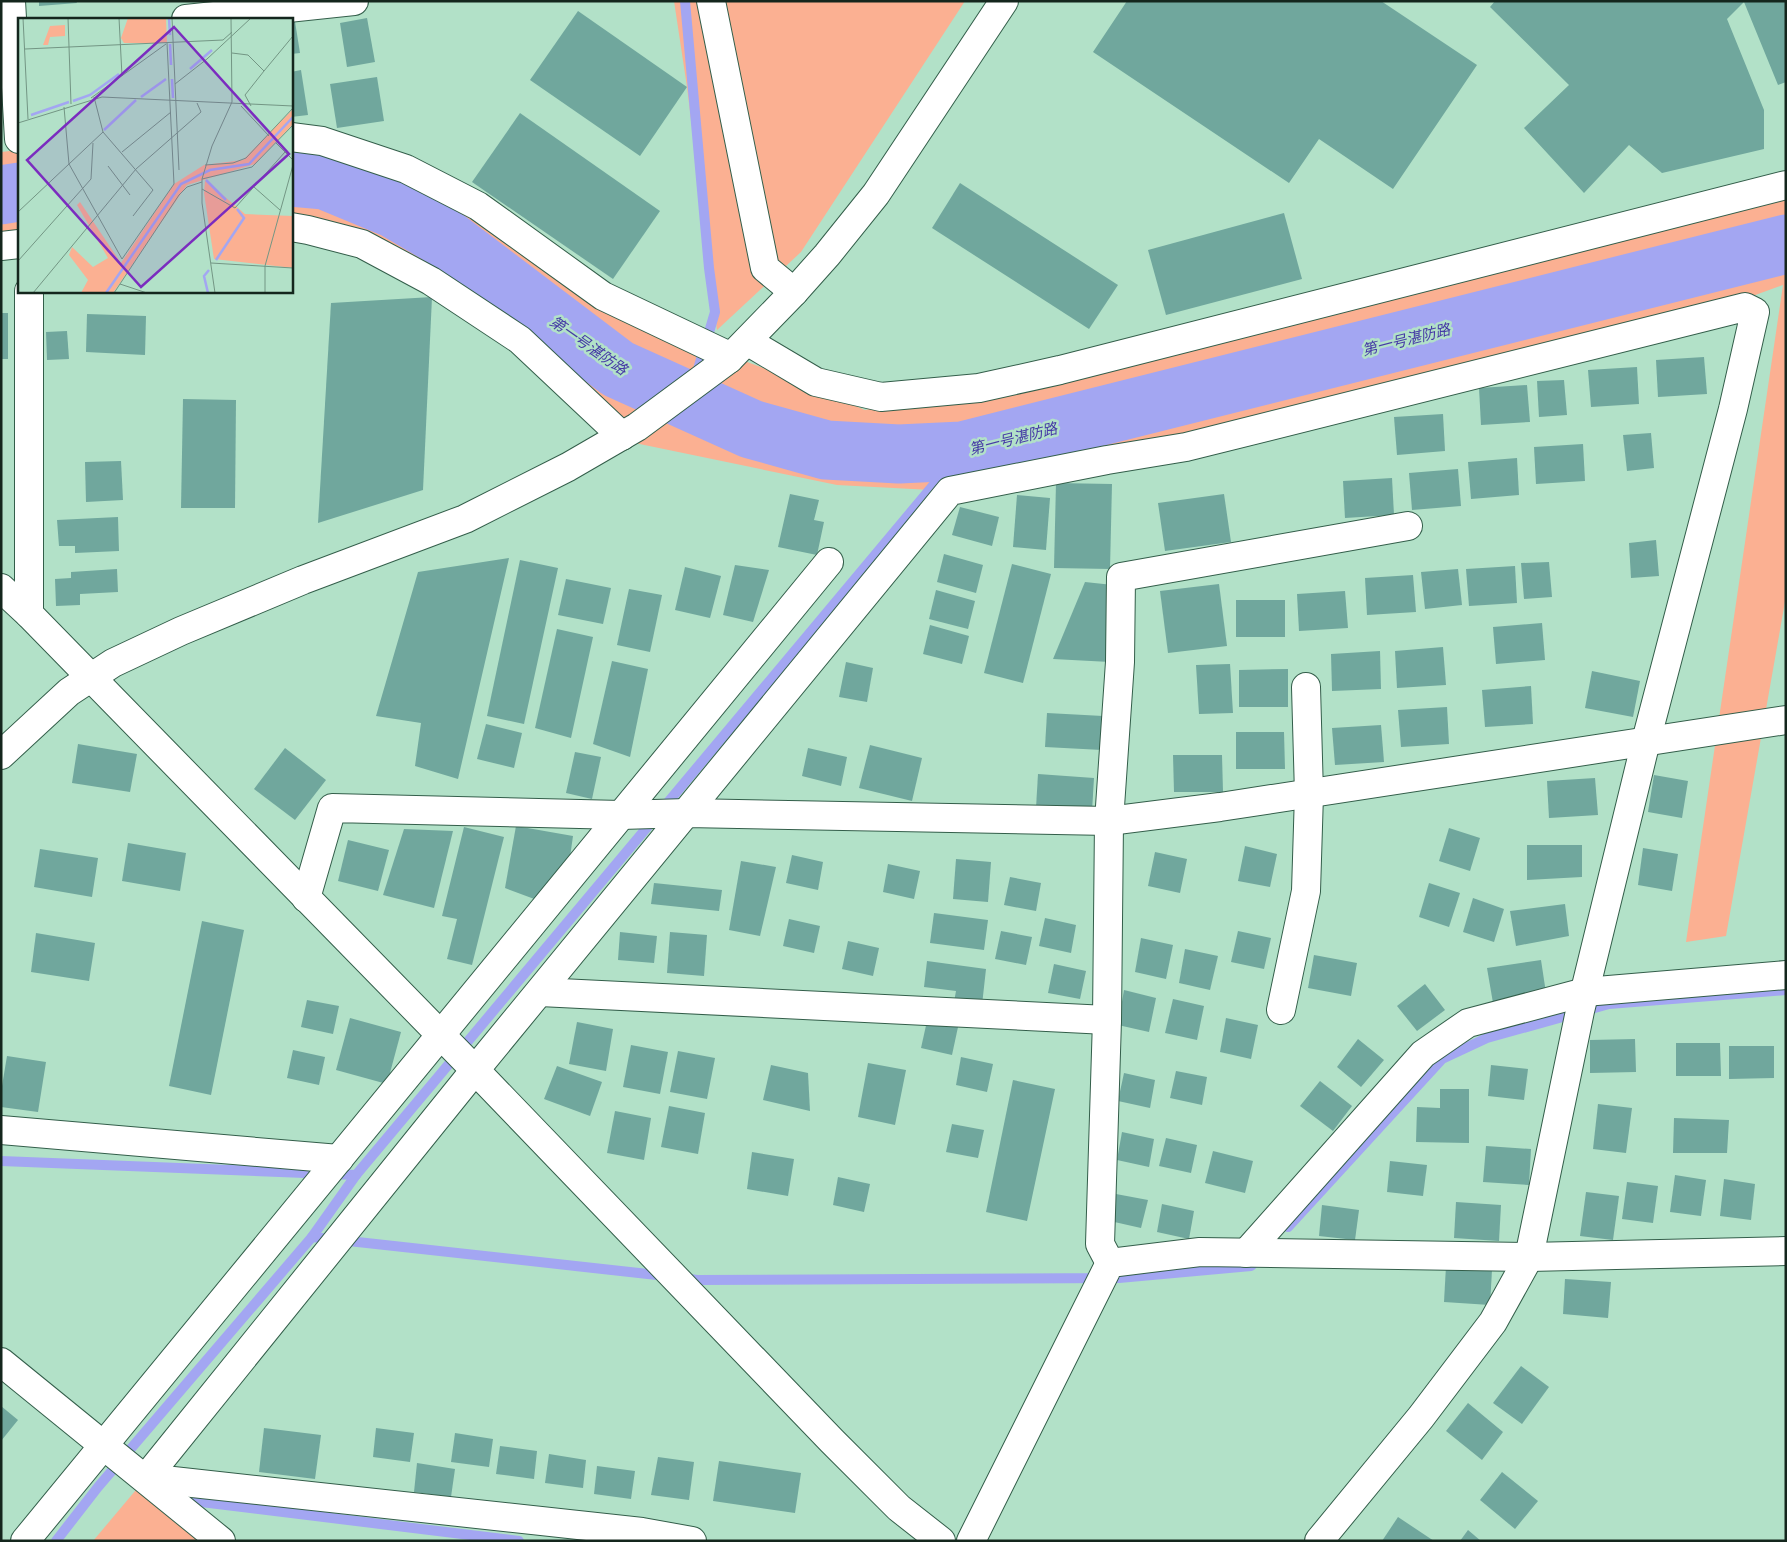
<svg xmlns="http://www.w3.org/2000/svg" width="1787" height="1542" font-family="Barlow,'Noto Sans JP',sans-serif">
	<rect width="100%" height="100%" fill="#b2e1c8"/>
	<g fill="#fbb092">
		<path d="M674 1H965L801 252 717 330 687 87Z"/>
		<path d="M291 138 417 175 723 353 782 375 865 410 1060 370 1786 196V596L1726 936 1686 942 1783 285 1676 324 950 491 837 485 630 442 421 275 291 230Z"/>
		<path d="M19 150V244L1 246V152Z"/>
		<path d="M146 1478 216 1541H93Z"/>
	</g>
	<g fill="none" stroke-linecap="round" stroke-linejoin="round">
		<g stroke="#a3a6f2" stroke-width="10">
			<path d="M685 1 709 268 715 312 696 376"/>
			<path d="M1 1161 356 1175"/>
			<path d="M1288 1227 1442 1059 1487 1038 1609 1004 1786 990"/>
			<path d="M312 1237 666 1276"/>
			<path d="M683 1278 697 1280 1119 1278 1251 1266 1254 1263"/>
			<path d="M182 1493 193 1501 519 1541"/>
			<path d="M56 1541 98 1487 312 1237 356 1175 962 451"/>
		</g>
		<g stroke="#a3a6f2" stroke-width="59">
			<path d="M291 177 325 180 395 209 449 241 618 369 751 429 826 450 899 454 962 451 1786 244"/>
			<path d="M1 195 19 192"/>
		</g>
	</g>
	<g fill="#70a79d">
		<path d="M39 1H76L77 3 39 6Z"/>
		<path d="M1127 1H1381L1477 65 1393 189 1319 139 1289 183 1093 52Z"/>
		<path d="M1495 1H1786V82L1778 85 1744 2 1727 19 1764 110V149L1662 173 1629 145 1584 193 1524 128 1569 85 1490 7Z"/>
		<path d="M293 9 300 53 291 54V19Z"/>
		<path d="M578 11 687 87 640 156 530 80Z"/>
		<path d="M367 18 375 62 347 67 340 23Z"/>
		<path d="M301 70 308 115 291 117V72Z"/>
		<path d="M377 77 384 121 337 128 330 84Z"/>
		<path d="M520 113 660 211 613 279 472 182Z"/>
		<path d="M960 183 1118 285 1089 329 932 228Z"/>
		<path d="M1284 213 1302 279 1166 315 1148 250Z"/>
		<path d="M432 297 423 490 318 523 331 303Z"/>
		<rect x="1" y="313" width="7" height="46"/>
		<path d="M87 314 146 316 145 355 86 352Z"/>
		<path d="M67 331 69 359 47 360 46 332Z"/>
		<path d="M1704 357 1707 394 1658 397 1656 360Z"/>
		<path d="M1637 367 1639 404 1591 407 1588 370Z"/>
		<path d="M1564 380 1567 415 1539 417 1537 381Z"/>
		<path d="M1527 385 1530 422 1481 425 1479 388Z"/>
		<path d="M183 399 236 400 235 508H181Z"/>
		<path d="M1443 414 1445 451 1397 455 1394 417Z"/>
		<path d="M1651 433 1654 468 1627 471 1623 435Z"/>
		<path d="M1583 444 1585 481 1536 484 1534 447Z"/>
		<path d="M1517 458 1519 495 1471 499 1468 462Z"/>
		<path d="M121 461 123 500 86 502 85 462Z"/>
		<path d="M1458 469 1461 506 1412 510 1409 473Z"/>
		<path d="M1392 478 1394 515 1345 518 1343 481Z"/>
		<path d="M1056 483 1112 484 1110 569 1054 568Z"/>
		<path d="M790 494 819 500 814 520 824 522 817 555 778 547Z"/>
		<path d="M1224 494 1231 542 1165 551 1158 503Z"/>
		<path d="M1017 495 1050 498 1046 550 1013 547Z"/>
		<path d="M960 507 999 517 992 546 952 535Z"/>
		<path d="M118 517 119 551 75 553V546H59L57 520Z"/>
		<path d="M1656 540 1659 576 1631 578 1629 543Z"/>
		<path d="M944 554 983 565 976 593 937 582Z"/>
		<path d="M509 558 458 779 415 766 421 723 376 716 418 572Z"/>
		<path d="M520 560 558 568 524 724 487 716Z"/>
		<path d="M1549 562 1552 597 1524 599 1521 563Z"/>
		<path d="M1012 564 1051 574 1023 683 984 673Z"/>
		<path d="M735 565 769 570 753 622 723 615Z"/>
		<path d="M1515 566 1517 603 1469 606 1466 569Z"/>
		<path d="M685 567 721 576 710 618 675 610Z"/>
		<path d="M117 569 118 592 80 594V605L56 606 55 579 71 578V572Z"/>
		<path d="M1458 569 1462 605 1425 609 1421 572Z"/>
		<path d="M1413 575 1416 612 1367 615 1365 578Z"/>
		<path d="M566 579 611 588 603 624 558 615Z"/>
		<path d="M1085 582 1113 585 1110 662 1053 659Z"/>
		<path d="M1219 584 1227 646 1168 653 1160 591Z"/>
		<path d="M629 589 662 595 650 652 617 645Z"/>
		<path d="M936 590 975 601 968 629 929 619Z"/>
		<path d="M1345 591 1348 628 1299 631 1297 594Z"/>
		<rect x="1236" y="600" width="49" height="37"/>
		<path d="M1542 623 1545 660 1496 664 1493 627Z"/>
		<path d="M930 625 969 636 962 664 923 654Z"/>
		<path d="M557 629 593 637 571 738 535 728Z"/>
		<path d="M1443 647 1446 685 1397 688 1395 651Z"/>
		<path d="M1380 651 1381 689 1332 691 1331 654Z"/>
		<path d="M612 661 648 669 630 757 593 744Z"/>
		<path d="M846 662 873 668 867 702 839 697Z"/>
		<path d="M1230 664 1233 713 1199 714 1196 665Z"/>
		<path d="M1288 669V707H1239V670Z"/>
		<path d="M1592 671 1640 681 1633 717 1585 708Z"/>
		<path d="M1531 686 1533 724 1485 727 1482 690Z"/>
		<path d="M1447 707 1449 744 1401 747 1398 710Z"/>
		<path d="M1047 713 1103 716 1102 750 1045 747Z"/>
		<path d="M486 724 522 733 514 768 477 759Z"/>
		<path d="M1381 725 1384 762 1335 765 1332 728Z"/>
		<path d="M1236 732H1284L1285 769H1236Z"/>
		<path d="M78 744 137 754 130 792 72 783Z"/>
		<path d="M870 745 922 758 912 801 859 788Z"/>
		<path d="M285 748 326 780 295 820 254 789Z"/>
		<path d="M808 748 847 757 841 786 802 776Z"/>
		<path d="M575 752 601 757 592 799 566 793Z"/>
		<path d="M1173 755H1222L1223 792H1174Z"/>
		<path d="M1038 774 1094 778 1092 811 1036 808Z"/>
		<path d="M1654 775 1688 781 1682 818 1648 812Z"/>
		<path d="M1595 778 1598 815 1549 818 1547 781Z"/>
		<path d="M516 826 573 836 569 864 537 900 505 888Z"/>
		<path d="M464 827 504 837 472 965 447 959 457 919 442 916Z"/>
		<path d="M1449 828 1480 838 1470 871 1439 861Z"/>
		<path d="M404 829 453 831 434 908 383 895Z"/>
		<path d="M348 840 389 850 378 891 338 881Z"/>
		<path d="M128 843 186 853 180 891 122 881Z"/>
		<path d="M1527 845H1582V877L1527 880Z"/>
		<path d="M1245 846 1277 854 1270 887 1238 881Z"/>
		<path d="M1643 848 1678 854 1672 891 1638 885Z"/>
		<path d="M40 849 98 858 92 897 34 887Z"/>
		<path d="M1155 852 1187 859 1180 893 1148 886Z"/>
		<path d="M792 855 823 862 818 890 786 883Z"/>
		<path d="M956 859 991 862 988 902 953 899Z"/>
		<path d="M741 861 776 867 760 936 729 930Z"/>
		<path d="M888 864 920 871 914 899 883 892Z"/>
		<path d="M1010 877 1041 883 1036 911 1004 905Z"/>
		<path d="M654 883 722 890 719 911 651 904Z"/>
		<path d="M1429 883 1460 893 1449 927 1419 917Z"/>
		<path d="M1473 898 1504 909 1494 942 1463 932Z"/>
		<path d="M1565 904 1569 936 1516 946 1510 911Z"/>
		<path d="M934 913 988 920 984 950 930 943Z"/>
		<path d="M1045 918 1076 925 1071 953 1039 946Z"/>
		<path d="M789 919 820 926 814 953 783 946Z"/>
		<path d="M202 921 244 930 211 1095 169 1086Z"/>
		<path d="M1001 931 1032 937 1026 965 995 959Z"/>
		<path d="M1238 931 1271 938 1264 969 1231 962Z"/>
		<path d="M620 932 657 936 654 963 618 960Z"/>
		<path d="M670 932 707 935 704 976 667 973Z"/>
		<path d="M36 933 95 943 89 981 31 972Z"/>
		<path d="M1141 938 1173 945 1166 979 1135 972Z"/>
		<path d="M848 941 879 948 873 976 842 969Z"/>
		<path d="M1185 949 1218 956 1210 990 1179 983Z"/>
		<path d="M1314 955 1357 963 1351 996 1308 988Z"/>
		<path d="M1541 960 1546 993 1493 1003 1487 968Z"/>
		<path d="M927 961 986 969 982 1005 954 1002 956 991 924 987Z"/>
		<path d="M1054 964 1086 971 1080 999 1048 993Z"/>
		<path d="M1425 984 1445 1010 1417 1031 1397 1006Z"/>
		<path d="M1124 990 1156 998 1149 1032 1118 1025Z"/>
		<path d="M1173 999 1204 1006 1197 1040 1165 1033Z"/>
		<path d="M307 1000 339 1006 333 1034 301 1027Z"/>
		<path d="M350 1018 401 1032 387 1084 336 1070Z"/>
		<path d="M1226 1018 1258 1025 1251 1059 1220 1052Z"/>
		<path d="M927 1021 958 1027 952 1055 921 1048Z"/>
		<path d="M577 1022 613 1029 606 1071 569 1064Z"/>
		<path d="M1358 1039 1384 1060 1361 1087 1337 1067Z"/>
		<path d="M1635 1039 1636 1072 1590 1073V1040Z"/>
		<path d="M1676 1043H1720L1721 1076H1676Z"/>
		<path d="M631 1045 668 1052 660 1094 623 1087Z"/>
		<path d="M1729 1046H1774V1078L1729 1079Z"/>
		<path d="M293 1050 325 1057 319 1085 287 1078Z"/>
		<path d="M678 1051 715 1058 707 1099 670 1092Z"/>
		<path d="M7 1056 46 1062 38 1112 1 1107V1092Z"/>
		<path d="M961 1057 993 1064 987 1092 956 1085Z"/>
		<path d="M868 1063 906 1070 895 1125 858 1117Z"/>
		<path d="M771 1065 808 1073 810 1111 763 1100Z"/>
		<path d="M1491 1065 1528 1069 1524 1100 1488 1096Z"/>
		<path d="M557 1066 602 1082 590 1116 544 1099Z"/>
		<path d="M1176 1071 1207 1077 1202 1105 1170 1098Z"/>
		<path d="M1124 1073 1155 1080 1150 1108 1118 1101Z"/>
		<path d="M1013 1080 1055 1089 1027 1221 986 1212Z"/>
		<path d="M1320 1081 1352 1106 1333 1131 1300 1106Z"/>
		<path d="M1440 1089H1469V1143L1416 1142 1417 1107 1440 1108Z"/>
		<path d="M1598 1104 1632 1108 1626 1153 1593 1149Z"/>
		<path d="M669 1106 705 1113 698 1154 661 1147Z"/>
		<path d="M615 1111 651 1118 644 1160 607 1153Z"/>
		<path d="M1674 1118 1729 1120 1727 1153H1673Z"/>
		<path d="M952 1124 984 1130 978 1158 946 1152Z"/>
		<path d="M1122 1132 1154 1139 1149 1167 1117 1160Z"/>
		<path d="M1166 1138 1197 1145 1191 1173 1159 1166Z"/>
		<path d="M1486 1146 1531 1149 1529 1185 1483 1182Z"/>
		<path d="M1213 1151 1253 1161 1245 1193 1205 1183Z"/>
		<path d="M752 1152 794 1159 788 1196 747 1189Z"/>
		<path d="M1390 1161 1427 1165 1423 1196 1387 1192Z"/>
		<path d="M1675 1175 1706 1180 1701 1216 1670 1212Z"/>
		<path d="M838 1177 870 1184 864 1212 833 1205Z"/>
		<path d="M1724 1179 1755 1184 1751 1220 1720 1216Z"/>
		<path d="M1627 1182 1658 1186 1653 1223 1622 1219Z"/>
		<path d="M1586 1192 1619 1196 1613 1240 1580 1236Z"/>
		<path d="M1116 1194 1148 1200 1141 1228 1110 1221Z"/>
		<path d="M1456 1202 1501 1205 1499 1241 1454 1238Z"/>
		<path d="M1162 1204 1194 1211 1189 1239 1157 1232Z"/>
		<path d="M1322 1205 1359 1210 1355 1240 1319 1236Z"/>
		<path d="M1446 1266 1492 1270 1490 1305 1444 1302Z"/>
		<path d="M1565 1279 1611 1282 1608 1318 1563 1314Z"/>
		<path d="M1521 1366 1549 1387 1522 1424 1493 1403Z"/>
		<path d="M1468 1403 1503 1432 1482 1460 1446 1431Z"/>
		<path d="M1 1406 18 1420 1 1441Z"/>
		<path d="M264 1428 321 1435 315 1479 259 1472Z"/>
		<path d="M376 1428 414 1433 410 1462 373 1457Z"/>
		<path d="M455 1433 493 1439 489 1467 451 1462Z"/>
		<path d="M500 1446 537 1451 534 1479 496 1474Z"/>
		<path d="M549 1454 586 1460 583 1488 545 1483Z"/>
		<path d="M658 1457 694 1462 689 1500 651 1495Z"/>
		<path d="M719 1461 801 1473 795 1513 713 1501Z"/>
		<path d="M417 1463 455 1469 451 1497 414 1492Z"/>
		<path d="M597 1466 635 1471 631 1499 594 1494Z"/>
		<path d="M1502 1472 1538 1501 1515 1529 1480 1500Z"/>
		<path d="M1398 1517 1434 1541H1382Z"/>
		<path d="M1468 1530 1481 1541H1460Z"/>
	</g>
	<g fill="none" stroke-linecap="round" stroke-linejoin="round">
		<g stroke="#335e4a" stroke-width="30">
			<g id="minor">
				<path d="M11 1 19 139"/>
				<path d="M711 1 765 268 794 292"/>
				<path d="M186 19 354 1"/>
				<path d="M291 137 322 141 406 169 478 206 603 296 723 353 729 359"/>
				<path d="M291 227 308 230 362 244 431 281 520 340 622 436"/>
				<path d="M1 246 19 244"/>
				<path d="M747 341 816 382 881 397 979 388 1060 370 1786 185"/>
				<path d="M1 588 29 614 475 1070 832 1441 899 1508 941 1541"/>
				<path d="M29 614V291"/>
				<path d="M1 755 69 692 113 663 181 631 303 580 465 519 568 467 637 427 729 359 794 292 827 255 876 194 1004 1"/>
				<path d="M306 898 332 808 621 815 687 813 1109 821 1220 807 1786 720"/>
				<path d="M540 992 1107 1020"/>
				<path d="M1281 1010 1306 891 1309 794 1306 687"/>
				<path d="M1 1130 339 1159"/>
				<path d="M1246 1253 1423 1054 1468 1023 1585 992 1786 975"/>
				<path d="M1110 1263 1100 1244 1107 1020 1109 821 1120 662 1121 577 1408 526"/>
				<path d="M1 1362 221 1541"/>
				<path d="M146 1478 475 1070 950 491 1107 460 1186 447 1745 307 1755 312 1733 409 1646 741 1580 1011 1529 1257 1493 1322 1421 1417 1319 1541"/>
				<path d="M146 1478 642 1532 692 1541"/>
				<path d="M25 1541 829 562"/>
				<path d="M971 1541 1110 1263 1200 1252 1529 1257 1786 1251"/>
			</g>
		</g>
		<use href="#minor" stroke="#fff" stroke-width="28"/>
	</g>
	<g text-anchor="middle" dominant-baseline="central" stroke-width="5" stroke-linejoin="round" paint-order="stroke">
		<g font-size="15" font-style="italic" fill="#463aa6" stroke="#b2e1c8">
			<text transform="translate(1406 339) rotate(-14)">第一号湛防路</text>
			<text transform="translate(589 345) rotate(35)">第一号湛防路</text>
			<text transform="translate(1013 438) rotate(-14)">第一号湛防路</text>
		</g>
	</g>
	<g transform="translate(18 18)">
		<rect width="275" height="275" fill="#b2e1c8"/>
		<path d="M110 0H148L149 25H106L103 20ZM47 7V18L32 19 30 27H25L32 8ZM275 91V106L237 146 169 167 95 275H63L70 262 51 237 54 229 75 249 90 240 59 187 62 184 103 245 156 166 186 147 225 142ZM187 162 227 196 275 198V250L196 241 186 175Z" fill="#fbb092"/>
		<path fill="none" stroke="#a3a6f2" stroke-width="2.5" d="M151 0 152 17M152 26 153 47M172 51 194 32M154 61 155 80M123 79 148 61M55 83 72 77 101 56M13 97 51 84M86 112 118 82M188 162 208 182M198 242 226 200 219 191M88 275 163 166 192 152 231 146 275 99M190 275 186 258 191 252"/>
		<path fill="none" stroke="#739684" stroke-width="1" d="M5 0 10 101M50 0 53 86M101 0 104 58M154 0 161 152M7 31 205 22 214 14M214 35 230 37 246 53 275 18M157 66 189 41 233 0M73 80 148 26M223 88 251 118M233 88 227 77 246 53M46 89 51 146 104 241 156 166 149 25M0 105 84 79 275 88M85 114 135 172 115 198M258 125 275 142M104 134 153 94M187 147 215 145 228 140 275 90M90 148 112 177M184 161 234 149 275 107M236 169 262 192M184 171 217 190 267 134M0 194 85 114 76 79M0 243 73 161 75 125M193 245 275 250M102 266 129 275M15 275 118 151 183 94 179 85M96 275 161 177 169 169 184 164M197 275 184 185V161L194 128 214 84 213 0M247 275V248L275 147"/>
		<path fill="#7b2cbf" fill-opacity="0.15" stroke="#7b2cbf" stroke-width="2.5" d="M156 9 271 136 123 269 9 142Z"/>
		<rect width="275" height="275" fill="none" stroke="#14261d" stroke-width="2.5"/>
	</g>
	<rect width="1787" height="1542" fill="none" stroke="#14261d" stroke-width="5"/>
</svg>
